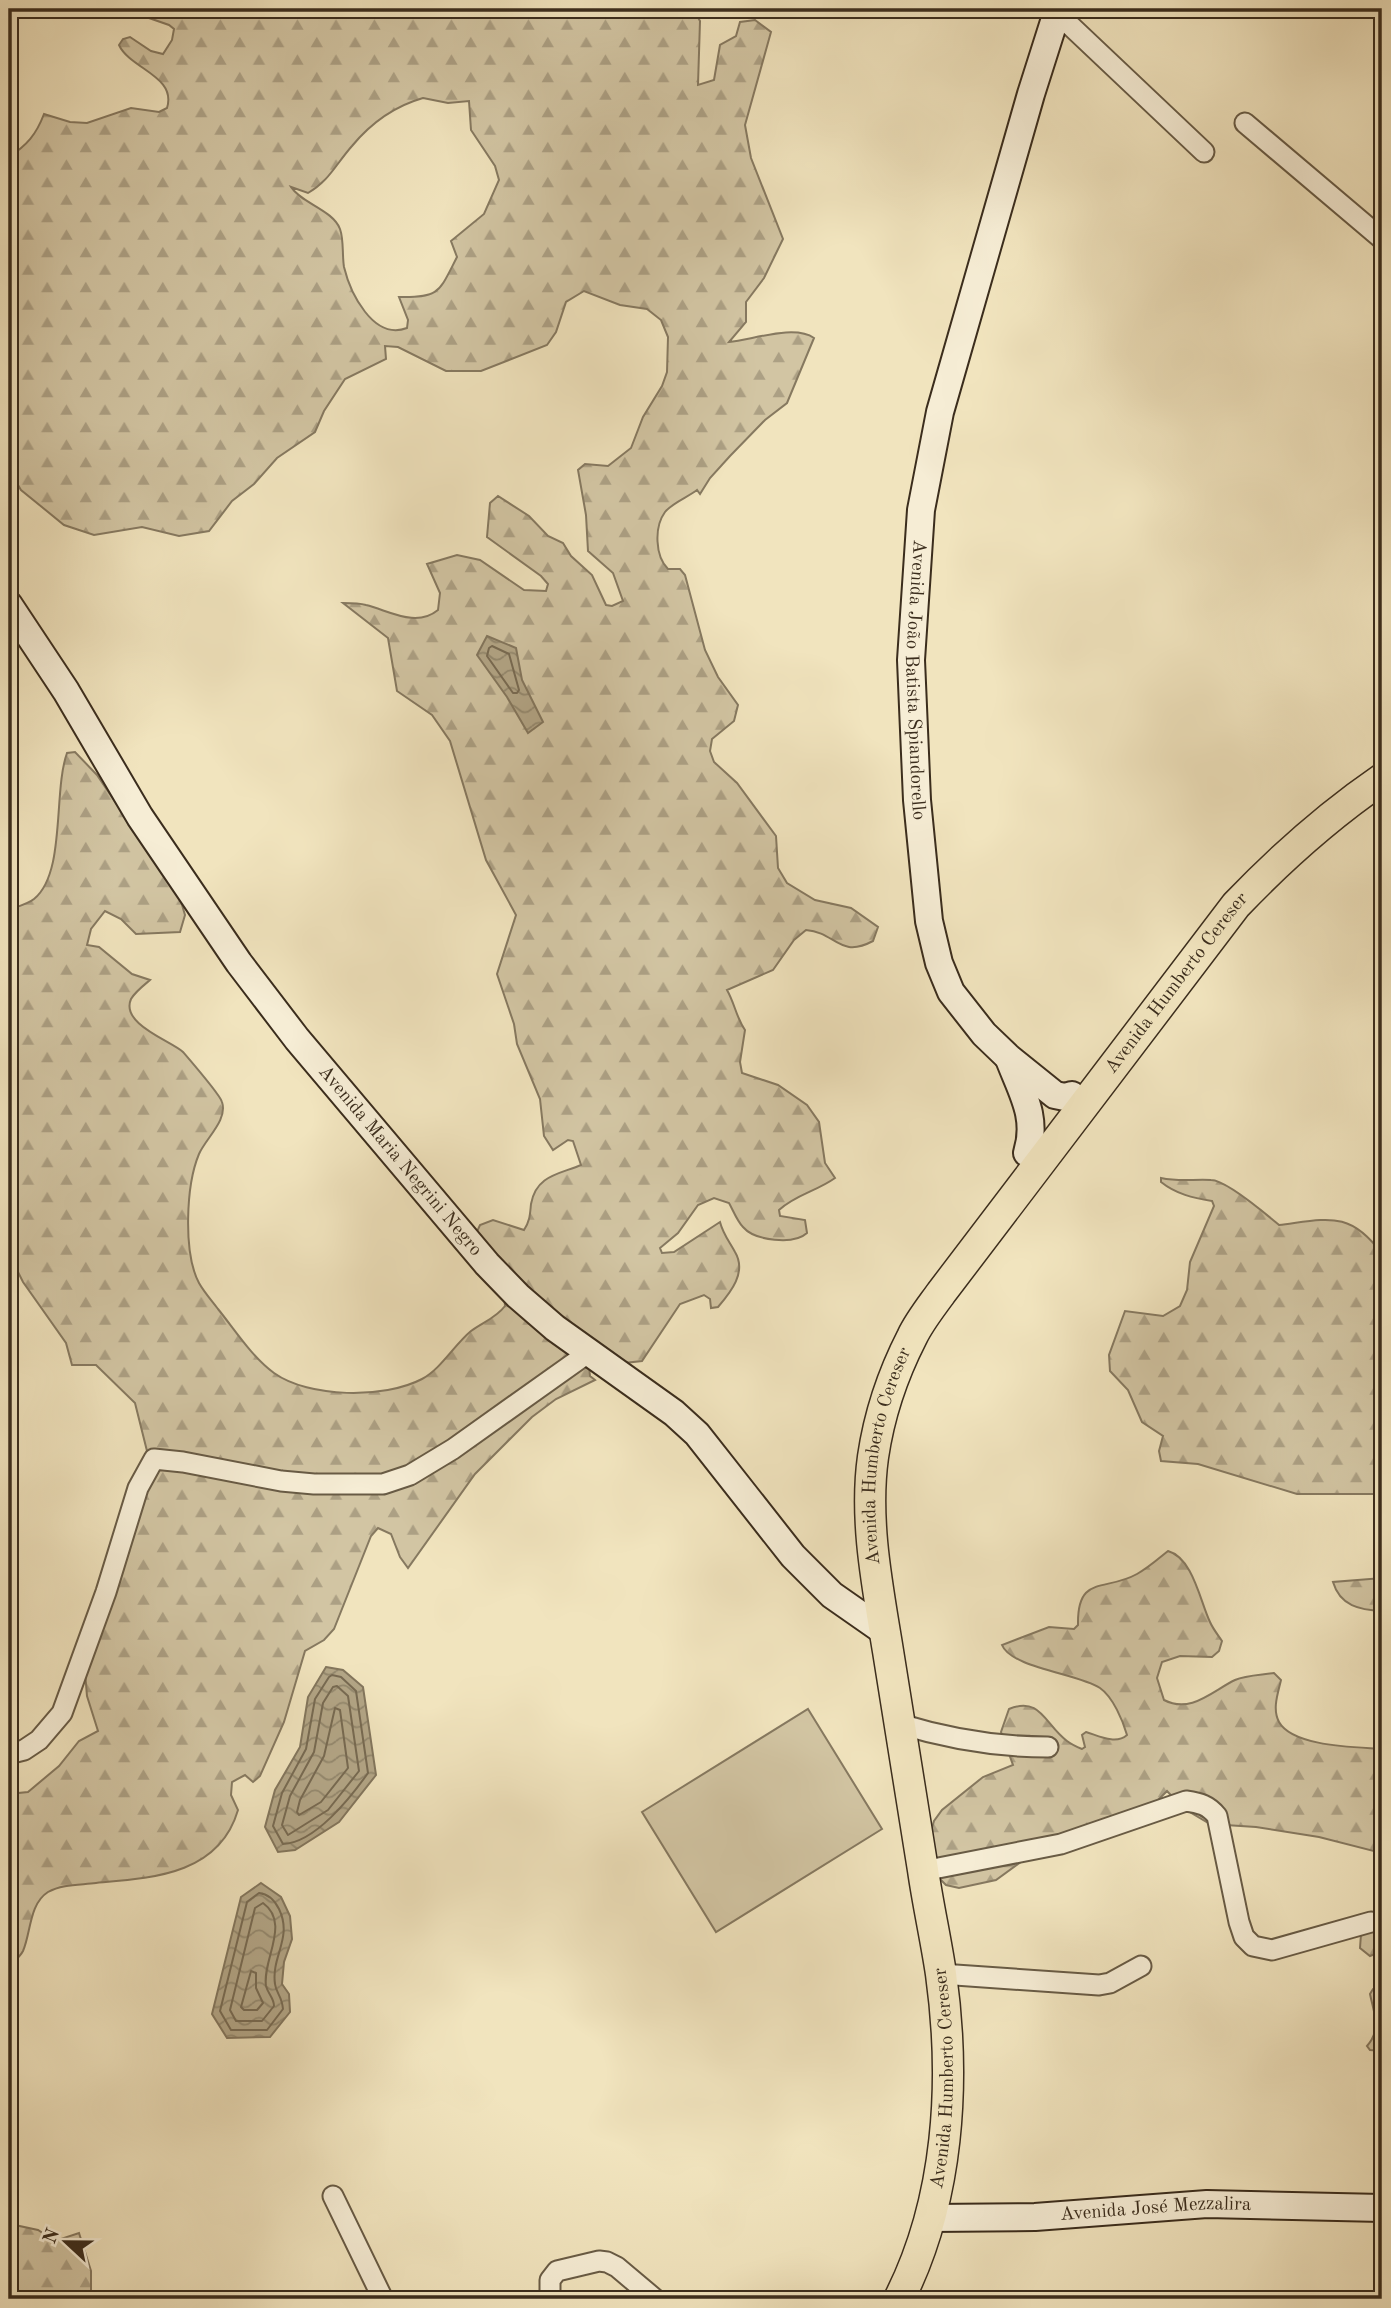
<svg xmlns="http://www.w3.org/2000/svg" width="1391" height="2308" font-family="'Old Standard TT',serif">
	<defs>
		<pattern id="forest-firs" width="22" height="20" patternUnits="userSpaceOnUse" patternTransform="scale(1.75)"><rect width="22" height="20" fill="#d2c5a3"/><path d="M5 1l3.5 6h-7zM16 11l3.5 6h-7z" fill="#aca084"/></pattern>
		<pattern id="water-waves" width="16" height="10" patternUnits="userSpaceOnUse" patternTransform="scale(1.75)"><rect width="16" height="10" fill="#b3a687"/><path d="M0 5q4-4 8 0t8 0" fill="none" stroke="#93886e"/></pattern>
	</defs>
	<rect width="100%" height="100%" fill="#f1e4be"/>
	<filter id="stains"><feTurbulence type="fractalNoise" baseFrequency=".00286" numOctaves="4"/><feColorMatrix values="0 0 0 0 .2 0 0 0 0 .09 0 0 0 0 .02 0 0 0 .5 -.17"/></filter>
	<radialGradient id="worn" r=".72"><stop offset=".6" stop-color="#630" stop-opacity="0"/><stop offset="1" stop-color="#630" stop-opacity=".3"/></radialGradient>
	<path fill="#d2c5a3" stroke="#867960" stroke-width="2" d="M808 1709 882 1829 716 1932 642 1812Z"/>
	<g fill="url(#forest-firs)" stroke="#867960" stroke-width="2" fill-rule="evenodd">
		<path d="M123 9H686L696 14 700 21 698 85 714 80 720 45 736 36 740 22 755 20 771 32 745 125 751 158 783 239 764 278 746 302V322L729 342C752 340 794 324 814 338L787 403 765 420 730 456 710 478 700 494 697 490C688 497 672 503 665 512 654 527 655 556 668 569H680L685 575 705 650 718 677 738 705 734 721 712 739 710 751 714 762 737 783 776 836 778 868 787 883 815 900 851 908 878 927 873 941C839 959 836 932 806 930L794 940 773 970 727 990C735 1004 736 1017 745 1030L740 1062 742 1073 778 1085 807 1105 819 1122 825 1163 835 1178C817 1191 795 1195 779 1210L780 1216 805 1220 807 1233C794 1245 755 1241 743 1227 737 1221 733 1210 729 1203L714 1198 698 1205 678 1233 660 1248 662 1253 674 1252 720 1222C723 1234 729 1241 735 1252 747 1272 731 1292 718 1307L711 1308 710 1299 704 1295 680 1304 642 1361 589 1367 590 1376 595 1380 556 1399 532 1417 475 1474 408 1568 400 1557 391 1534 378 1528 371 1536 334 1629 324 1640 305 1651 284 1722 260 1776 253 1782 245 1775 232 1782 231 1795 238 1810C219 1875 152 1878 96 1883 80 1885 62 1884 48 1892 29 1904 31 1933 23 1951 20 1957 13 1962 9 1967V1794L28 1792 59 1766 79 1741 98 1731 87 1696 85 1672 105 1577 102 1573 142 1477 147 1451 135 1403 96 1365H72L66 1343 23 1282 9 1254V907L14 908C20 906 29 903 34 899 66 873 53 792 67 753L75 752 97 775 143 843 172 871 185 915 180 932 136 934 121 919 105 911 91 929 87 945 99 947 132 974 150 980C144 985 135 992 131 999 120 1024 171 1041 183 1052 189 1059 220 1095 222 1102 228 1120 206 1138 199 1154 186 1185 183 1253 199 1283 204 1292 212 1301 218 1309 235 1330 252 1357 274 1373 309 1398 384 1399 422 1379 441 1369 454 1345 471 1331 483 1322 496 1318 505 1306L504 1295 475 1236 480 1225 493 1220 524 1230C530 1221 530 1214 531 1204 536 1175 560 1174 581 1165L573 1141 568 1140 553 1150 544 1136 540 1099 517 1044 514 1024 497 974 516 915 486 860 450 741 432 715 397 691 388 638 343 603C351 603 359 603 366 605 390 611 416 628 438 610L440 593 427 564 457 555 480 560 524 590 546 591 548 584 541 576 487 537 490 503 498 496 529 516 548 536 563 543 571 556 592 575 606 605 612 606 623 601 613 573 588 551 586 515 578 470 585 464 608 466 631 448 643 417 662 386 667 372 668 337 661 320 647 309 620 305 584 291 566 302 556 332 547 345 481 371H446L398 347 385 346 386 359 345 379 324 411 315 432 277 458 254 484 232 501 209 531 179 536 142 527 94 535 64 525 21 490 12 475 9 455V157C27 145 36 135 44 114L70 122 87 123 131 108 159 112 167 108C177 76 130 69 119 45L123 39 130 37 151 51 163 54 172 40 174 29 169 25ZM423 98 448 103 469 101 471 130 495 166 499 180 484 214 451 241 457 257C439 292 440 298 399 297L408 320 407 328C373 341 350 292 344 267 342 255 344 240 340 229 333 210 301 203 291 187L308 193C329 181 336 164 352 146 371 123 395 106 423 98Z"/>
		<path d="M1161 1178C1180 1182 1193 1179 1211 1180 1226 1180 1266 1214 1279 1225 1328 1219 1350 1210 1382 1254V1494H1297L1198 1464 1161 1461 1159 1451 1163 1436 1142 1422 1128 1390 1110 1371 1109 1355 1125 1311 1163 1316 1180 1306 1187 1290 1190 1262 1214 1206 1212 1201C1193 1198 1176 1194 1161 1182Z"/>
		<path d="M1168 1551C1193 1558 1200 1601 1210 1622 1213 1629 1218 1635 1222 1641L1219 1651 1212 1657 1180 1656 1162 1662 1157 1678 1164 1700C1191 1714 1212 1691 1235 1680 1246 1675 1262 1675 1274 1673L1281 1680C1278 1693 1272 1709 1279 1722 1293 1747 1357 1747 1382 1749V1858L1378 1852 1319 1837 1256 1827 1210 1824 1183 1808 1167 1791 1158 1800 1153 1819 1055 1837 996 1880 959 1888 946 1885 935 1874 928 1841 934 1821 942 1810 983 1777 1013 1765 1001 1732 1009 1709C1041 1696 1045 1725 1067 1741 1071 1744 1077 1747 1082 1749L1085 1747 1082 1735 1086 1732C1099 1736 1116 1745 1127 1735 1123 1721 1113 1697 1100 1688 1080 1674 1011 1668 1002 1645L1049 1627 1074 1629 1078 1625C1077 1574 1105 1592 1137 1574 1148 1568 1158 1559 1168 1551Z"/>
		<path d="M1382 1578V1611C1360 1610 1340 1606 1333 1582Z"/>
		<path d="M1382 1886V1951L1370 1956 1360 1948 1361 1934 1381 1907Z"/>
		<path d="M1382 1986V2051L1370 2050 1367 2046C1382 2029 1374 2014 1370 1994L1373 1989Z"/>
		<path d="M9 2217 15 2225 38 2230 55 2241 79 2233 91 2271V2293L86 2299H9Z"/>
	</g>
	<g fill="url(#water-waves)" stroke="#83765d" stroke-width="2">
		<path d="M487 636 516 648 522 680 543 722 528 733 507 697 477 655Z"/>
		<path d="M326 1667 343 1670 363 1687 376 1775 339 1822 295 1850 278 1852 265 1827 275 1790 300 1747 308 1697Z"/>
		<path d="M261 1883 281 1897 290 1916 292 1939 284 1962 282 1984 289 1994 290 2012 270 2037 227 2038 212 2014 241 1897Z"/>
	</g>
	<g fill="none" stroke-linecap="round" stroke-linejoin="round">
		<g stroke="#776a52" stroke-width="2">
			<path d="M492 646 509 654 519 690 517 693H513L487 656 489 648Z"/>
			<path d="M332 1675 341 1677 356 1691 368 1773C351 1797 315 1843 283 1844L273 1826 282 1793 306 1749 315 1699 329 1677Z"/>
			<path d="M337 1686 348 1696 359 1771 328 1810 288 1835 282 1825 290 1796 314 1752 323 1703 333 1687Z"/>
			<path d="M335 1708 340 1710 348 1768 321 1802 299 1815 297 1812 300 1800 324 1756Z"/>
			<path d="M259 1893C268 1894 275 1901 279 1909 293 1938 271 1956 275 1984 276 1993 282 1996 283 2009L267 2030H231L220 2011 247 1902Z"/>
			<path d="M263 1903C291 1923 262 1960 266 1986 268 1994 274 1998 274 2006L262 2021H236L230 2010 255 1908Z"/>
			<path d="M251 1971 256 1973V1988L263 2003 257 2010H244L241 2007Z"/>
		</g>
		<g stroke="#685b45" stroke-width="23">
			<g id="street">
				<path d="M1056 12 1204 152"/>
				<path d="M1245 123 1382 239"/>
				<path d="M900 1724C949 1739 996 1747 1048 1747"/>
				<path d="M9 1751 12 1753 24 1750 39 1740 62 1713 106 1592 138 1488 154 1459 183 1462 281 1481 314 1484H383L410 1475 453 1449 588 1353"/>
				<path d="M923 1871 1061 1844 1186 1801C1200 1803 1208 1805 1217 1816L1239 1922 1244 1937 1253 1946 1272 1950 1371 1922"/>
				<path d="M941 1974 1099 1985 1110 1983 1141 1966"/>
				<path d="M333 2196 383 2299"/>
				<path d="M550 2299V2280L557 2271 599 2261 607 2262 617 2267 655 2299"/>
			</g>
		</g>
		<g stroke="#3b2d1d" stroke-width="30">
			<g id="secondary">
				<path id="s1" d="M1058 9 1031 94 940 412 921 510 911 660 917 800 929 921 939 963 951 992 984 1034 1009 1058 1055 1095 1065 1097 1072 1095"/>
				<path id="s2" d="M9 605 66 691 140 817 239 963 297 1039 487 1264 518 1296 555 1328 674 1413 697 1434 793 1556 832 1595 885 1632"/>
				<path d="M1009 1059C1022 1093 1038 1117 1027 1153"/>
				<path id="s3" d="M930 2218 1035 2217 1207 2204 1382 2208"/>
			</g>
		</g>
		<g stroke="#3b2d1d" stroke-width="33">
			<g id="primary">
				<path id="s4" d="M899 2299C949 2201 956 2082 941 1974 936 1940 928 1905 923 1870 911 1797 899 1724 888 1651 878 1589 864 1521 873 1457 879 1416 893 1374 912 1337 919 1322 931 1307 941 1293L1236 905C1281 858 1328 816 1382 779"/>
			</g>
		</g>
		<use href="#street" stroke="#f6edd5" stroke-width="19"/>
		<use href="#secondary" stroke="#f6edd5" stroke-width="26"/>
		<use href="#primary" stroke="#f1e4be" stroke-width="30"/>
	</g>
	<g text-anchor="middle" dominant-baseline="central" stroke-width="5" stroke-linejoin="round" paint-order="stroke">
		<g font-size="19" fill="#3b2d1d" stroke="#f6edd5">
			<text stroke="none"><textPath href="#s1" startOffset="690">Avenida João Batista Spiandorello</textPath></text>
			<text stroke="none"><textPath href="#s4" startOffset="1424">Avenida Humberto Cereser</textPath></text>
			<text stroke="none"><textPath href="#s2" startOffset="681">Avenida Maria Negrini Negro</textPath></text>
			<text stroke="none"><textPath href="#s4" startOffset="858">Avenida Humberto Cereser</textPath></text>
			<text stroke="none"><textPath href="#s4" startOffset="228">Avenida Humberto Cereser</textPath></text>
			<text stroke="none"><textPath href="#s3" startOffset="226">Avenida José Mezzalira</textPath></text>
		</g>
	</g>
	<rect width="1391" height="2308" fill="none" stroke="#f1e4be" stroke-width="35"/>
	<rect x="10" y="10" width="1370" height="2287" fill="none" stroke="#3b2d1d" stroke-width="3.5"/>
	<rect x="18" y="18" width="1356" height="2273" fill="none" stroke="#3b2d1d" stroke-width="2"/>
	<g transform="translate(66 2242) rotate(292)" stroke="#f6edd5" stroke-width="5" paint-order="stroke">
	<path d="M0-5L12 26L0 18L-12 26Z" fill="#3b2d1d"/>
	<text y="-10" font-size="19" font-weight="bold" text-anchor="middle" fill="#3b2d1d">N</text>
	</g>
	<rect width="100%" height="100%" filter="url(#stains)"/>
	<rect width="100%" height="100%" fill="url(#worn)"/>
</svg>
